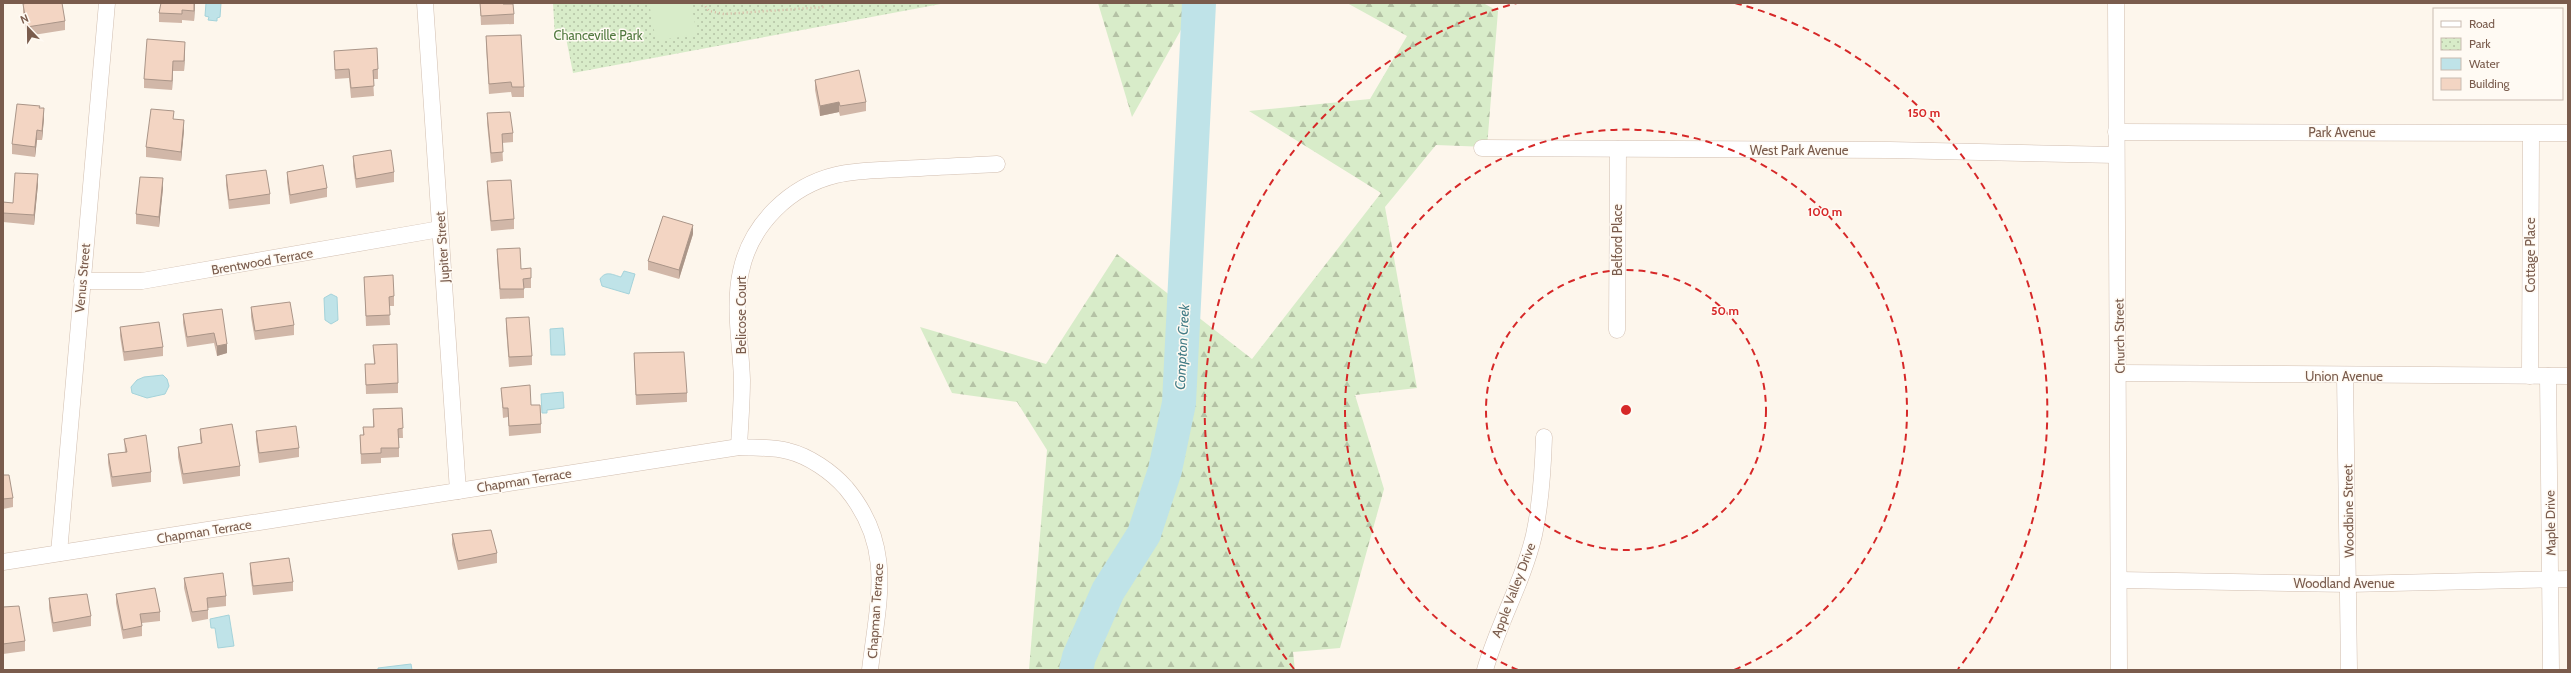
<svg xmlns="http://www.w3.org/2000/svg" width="2571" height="673" font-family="Cabin,sans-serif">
	<defs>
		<pattern id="forest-firs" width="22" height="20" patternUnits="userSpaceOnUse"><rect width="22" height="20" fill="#d8ecc9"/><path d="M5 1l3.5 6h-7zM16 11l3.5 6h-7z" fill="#b4c2a5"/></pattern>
		<pattern id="park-dots" width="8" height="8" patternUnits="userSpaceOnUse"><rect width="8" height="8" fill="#d8ecc9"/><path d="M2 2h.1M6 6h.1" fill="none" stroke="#b4c2a5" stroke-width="1.8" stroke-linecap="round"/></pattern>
	</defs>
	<rect width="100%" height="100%" fill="#fdf6ec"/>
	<g fill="url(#forest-firs)">
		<path d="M1098 3H1196L1132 117Z"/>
		<path d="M1347 3H1483L1498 11 1487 147 1436 145 1385 207 1417 388 1355 395 1384 489 1340 648 1293 652 1295 670H1029L1047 450 1017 402 952 393 920 327 1046 364 1117 254 1252 359 1381 193 1249 111 1370 99 1407 36Z"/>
	</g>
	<path fill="url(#park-dots)" d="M553 3H946L573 73 566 38H555Z"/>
	<path fill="#d8ecc9" d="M649 3H691L697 34 656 41Z"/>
	<g fill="#bfe3e8" stroke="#a5d3da">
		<path d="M206 3H221L220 17 217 18V21L208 20 209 17 205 16Z"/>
		<path d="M624 271 635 274 629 294 602 286 600 279C606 270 613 275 621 277Z"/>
		<path d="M331 294 337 297 338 320 331 324 325 320 324 298Z"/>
		<path d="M563 328 565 355H551L550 329Z"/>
		<path d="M163 375 167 379 169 386 165 394 147 398 132 393 131 387 137 380 144 377Z"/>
		<path d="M563 392 564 408 547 410V413H542L541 394Z"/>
		<path d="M229 615 234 646 218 648 215 628H211L210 619Z"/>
		<path d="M411 664 412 670H378V668Z"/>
	</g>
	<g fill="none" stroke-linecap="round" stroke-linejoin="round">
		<path stroke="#bfe3e8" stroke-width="34" d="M1076 670 1079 657 1108 591 1144 534 1165 470 1179 403 1199 3"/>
		<g stroke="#d1beb0" stroke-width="17">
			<g id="street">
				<path d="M425 3 458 491"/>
				<path d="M2116 3 2119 670"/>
				<path d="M2116 132 2568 133"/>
				<path d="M1482 148 1890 150 2116 155"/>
				<path d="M82 281H142L440 229"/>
				<path d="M1617 330 1618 149"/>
				<path d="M2120 373 2568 376"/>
				<path d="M2345 376 2349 670"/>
				<path d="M2530 376 2531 134"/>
				<path d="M2548 376 2551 670"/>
				<path d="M739 447C740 425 742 403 742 380 741 346 733 306 741 271 751 224 790 186 836 175 856 170 879 170 900 169 932 167 964 166 997 164"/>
				<path d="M59 553 107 3"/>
				<path d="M3 562 739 447C755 448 773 447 788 451 809 456 832 472 846 488 895 547 878 600 870 670"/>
				<path d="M2120 580 2349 584 2568 579"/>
				<path d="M1485 670C1498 624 1523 582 1534 535 1541 503 1543 470 1544 437"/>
			</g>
		</g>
		<path stroke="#d9b8a5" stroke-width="2.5" stroke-dasharray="1 3" stroke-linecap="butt" d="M703 3 709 11 724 14 825 7"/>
		<use href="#street" stroke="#fff" stroke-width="16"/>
	</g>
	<g fill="#d1b7a8">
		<path d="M195 3 194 21 182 20V23L159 22V13Z"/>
		<path d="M480 3H503V4L514 14V24L481 25Z"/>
		<path d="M23 4 65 21V30L27 36 23 13Z"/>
		<path d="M486 36 524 87V97H512L511 92 489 94 486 46Z"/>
		<path d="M334 51 378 69V79H373L374 96 351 98 349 78 335 79Z"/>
		<path d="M185 52 184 71H173L172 90 144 88V79Z"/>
		<path d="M815 80 866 102V111L840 116 839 112 820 116 815 90Z"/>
		<path d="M40 108 44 118 42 140H37L35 157 12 154V144Z"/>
		<path d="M487 113 513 133V142L502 143 503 161 491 163 487 123Z"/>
		<path d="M174 119 184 130 181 161 146 157V147Z"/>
		<path d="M353 156 394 172V182L356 188 353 166Z"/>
		<path d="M287 172 327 188V197L290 204 287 182Z"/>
		<path d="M226 175 270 194V204L229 209 226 185Z"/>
		<path d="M487 181 514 219V229L491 231 487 191Z"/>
		<path d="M38 184 34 225 3 222V202L13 203Z"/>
		<path d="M163 188 159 227 136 224V214Z"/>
		<path d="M693 234 679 279 648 270V261Z"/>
		<path d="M497 249 531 278V288H524V298L500 299 497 259Z"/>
		<path d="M364 277 394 296V306H389L390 325 366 326Z"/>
		<path d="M251 307 294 325V335L255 340 251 317Z"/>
		<path d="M222 309 227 353 217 356 214 343 187 347 183 323V314Z"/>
		<path d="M506 318 532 356V365L509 367 506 328Z"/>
		<path d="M120 327 163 347V356L124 361 120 336Z"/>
		<path d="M373 345 398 383V393L366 394 365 364H374Z"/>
		<path d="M634 353 687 393V402L636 405Z"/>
		<path d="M501 388 531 405 541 424V433L509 436 508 417 503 418Z"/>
		<path d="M402 408 403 438H399V457L381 458V463L361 464 360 435H363V427H373V409Z"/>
		<path d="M200 429 240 466V476L183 484 178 457V447L201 443 200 439Z"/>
		<path d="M256 431 299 448V457L259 463 256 440Z"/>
		<path d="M124 439 151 472V482L112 487 108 463V454L125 452Z"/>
		<path d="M3 475 13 498V507L3 509Z"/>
		<path d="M452 534 497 553V563L458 570 452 544Z"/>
		<path d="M250 563 293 582V591L253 595 250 573Z"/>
		<path d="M184 578 226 596V606L208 608V619L192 622 184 588Z"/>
		<path d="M116 594 160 612V621L142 623V636L123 639 116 603Z"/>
		<path d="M49 598 91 616V626L53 632 49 608Z"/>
		<path d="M3 607 25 641V651L3 654Z"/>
	</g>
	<g fill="#aa9588">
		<path d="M194 3H195L194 21Z"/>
		<path d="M185 42V52L184 71V61Z"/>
		<path d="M173 61V71L172 90V81Z"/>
		<path d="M839 102V112L820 116V106Z"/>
		<path d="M44 108V118L42 140V131Z"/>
		<path d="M184 120V130L181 161V152Z"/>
		<path d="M37 130V140L35 157V147Z"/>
		<path d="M38 174V184L34 225V215Z"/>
		<path d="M163 178V188L159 227V217Z"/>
		<path d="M693 225V234L679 279V270Z"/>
		<path d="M227 344V353L217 356V346Z"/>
	</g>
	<g fill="#f3d5c3" stroke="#aa9588">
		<path d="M27 3H62L65 21 27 27 23 4Z"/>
		<path d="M161 3H194V11L182 10V14L159 13Z"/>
		<path d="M480 3H503V4H513L514 14 481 16Z"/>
		<path d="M521 35 524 87H512L511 82 489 84 486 36Z"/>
		<path d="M147 39 185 42 184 61H173L172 81 144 79Z"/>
		<path d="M377 48 378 69 373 70 374 86 351 88 349 69 335 70 334 51Z"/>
		<path d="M859 70 866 102 840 106 839 102 820 106 815 80Z"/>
		<path d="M17 104 40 106 39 108H44L42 131 37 130 35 147 12 144Z"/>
		<path d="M151 109 174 111 173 119 184 120 181 152 146 147Z"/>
		<path d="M510 112 513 133 502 134 503 152 491 153 487 113Z"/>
		<path d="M391 150 394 172 356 179 353 156Z"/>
		<path d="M323 165 327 188 290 195 287 172Z"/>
		<path d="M266 170 270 194 229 200 226 175Z"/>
		<path d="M15 173 38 174 34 215 3 213V202L13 203Z"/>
		<path d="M140 177 163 178 159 217 136 214Z"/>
		<path d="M511 180 514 219 491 221 487 181Z"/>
		<path d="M663 216 693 225 679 270 648 261Z"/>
		<path d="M520 248 521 269 531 268V278L523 279 524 289H500L497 249Z"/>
		<path d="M393 275 394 296 389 297 390 315 366 316 364 277Z"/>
		<path d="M290 302 294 325 255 331 251 307Z"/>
		<path d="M222 309 227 344 217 346 214 333 187 337 183 314Z"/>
		<path d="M529 317 532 356 509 357 506 318Z"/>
		<path d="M159 322 163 347 124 352 120 327Z"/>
		<path d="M397 344 398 383 366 385 365 364H375L373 345Z"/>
		<path d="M684 352 687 393 636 395 634 353Z"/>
		<path d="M530 385 531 405H540L541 424 509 426 508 408H503L501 388Z"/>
		<path d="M402 408 403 428 398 429 399 448H381V453L361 454 360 435H364L363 427H374L373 409Z"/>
		<path d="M232 424 240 466 183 474 178 447 202 443 200 429Z"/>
		<path d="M296 426 299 448 259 453 256 431Z"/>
		<path d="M146 435 151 472 112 477 108 454 127 452 124 439Z"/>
		<path d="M3 475H9L13 498 3 499Z"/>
		<path d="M491 530 497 553 458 561 452 534Z"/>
		<path d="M289 558 293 582 253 586 250 563Z"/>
		<path d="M223 573 226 596 207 598 208 610 192 612 184 578Z"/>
		<path d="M155 588 160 612 140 614 142 626 123 630 116 594Z"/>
		<path d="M87 594 91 616 53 623 49 598Z"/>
		<path d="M19 606 25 641 3 644V607Z"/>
	</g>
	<g fill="none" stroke="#d62828" stroke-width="2" stroke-dasharray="7 5">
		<circle cx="1626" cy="410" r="140"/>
		<path d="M1518 670A281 281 0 1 1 1734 670"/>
		<path d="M1294 669A421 421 0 0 1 1517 3M1735 3A421 421 0 0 1 1958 669"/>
	</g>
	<g text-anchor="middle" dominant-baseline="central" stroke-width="3" stroke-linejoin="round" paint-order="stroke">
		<g font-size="13" fill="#537a41" stroke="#fffaf3">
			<text x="598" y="35">Chanceville Park</text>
		</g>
		<g font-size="13" fill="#7a5c4d" stroke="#fffaf3">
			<text x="2342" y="132">Park Avenue</text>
			<text x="1799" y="150">West Park Avenue</text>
			<text transform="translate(1617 240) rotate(-90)">Belford Place</text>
			<text transform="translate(442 247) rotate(-94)">Jupiter Street</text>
			<text transform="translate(2530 255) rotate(-90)">Cottage Place</text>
			<text transform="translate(262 261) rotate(-10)">Brentwood Terrace</text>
			<text transform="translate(82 278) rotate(-85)">Venus Street</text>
			<text transform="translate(741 315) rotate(-90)">Belicose Court</text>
			<text transform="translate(2119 336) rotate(-91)">Church Street</text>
			<text x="2344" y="376">Union Avenue</text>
			<text transform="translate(524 480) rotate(-9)">Chapman Terrace</text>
			<text transform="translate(2348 511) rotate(-91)">Woodbine Street</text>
			<text transform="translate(2550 523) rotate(-91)">Maple Drive</text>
			<text transform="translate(204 531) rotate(-9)">Chapman Terrace</text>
			<text x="2344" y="583">Woodland Avenue</text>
			<text transform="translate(1513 590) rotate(-69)">Apple Valley Drive</text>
			<text transform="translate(875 611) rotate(-86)">Chapman Terrace</text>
		</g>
		<g font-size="14" font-style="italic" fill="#437c86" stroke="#fffaf3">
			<text transform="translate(1182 347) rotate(-87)">Compton Creek</text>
		</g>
	</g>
	<circle cx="1626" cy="410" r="6" fill="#d62828" stroke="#fffaf3" stroke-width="2"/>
	<g font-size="12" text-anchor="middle" font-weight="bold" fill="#d62828" stroke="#fffaf3" stroke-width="3" stroke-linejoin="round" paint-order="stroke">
		<text x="1924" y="117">150 m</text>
		<text x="1825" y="216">100 m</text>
		<text x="1725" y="315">50 m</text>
	</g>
	<rect width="2571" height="673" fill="none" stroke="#7a5c4d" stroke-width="8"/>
	<rect x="2433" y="8" width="130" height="92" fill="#fffaf3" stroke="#cabbb1"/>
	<rect x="2441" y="21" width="20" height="6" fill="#ffffff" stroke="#cabbb1"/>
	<text x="2469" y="28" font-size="12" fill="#7a5c4d">Road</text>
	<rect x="2441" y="38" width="20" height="12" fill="url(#park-dots)" stroke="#cabbb1"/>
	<text x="2469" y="48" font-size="12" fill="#7a5c4d">Park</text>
	<rect x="2441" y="58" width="20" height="12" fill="#bfe3e8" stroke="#cabbb1"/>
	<text x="2469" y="68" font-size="12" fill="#7a5c4d">Water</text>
	<rect x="2441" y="78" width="20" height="12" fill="#f3d5c3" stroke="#cabbb1"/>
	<text x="2469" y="88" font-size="12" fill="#7a5c4d">Building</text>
	<g transform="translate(28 28) rotate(338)" stroke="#fffaf3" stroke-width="3" paint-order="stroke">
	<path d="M0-3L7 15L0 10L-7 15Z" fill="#7a5c4d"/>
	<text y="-6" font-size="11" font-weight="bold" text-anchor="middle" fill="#7a5c4d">N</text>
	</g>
</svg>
